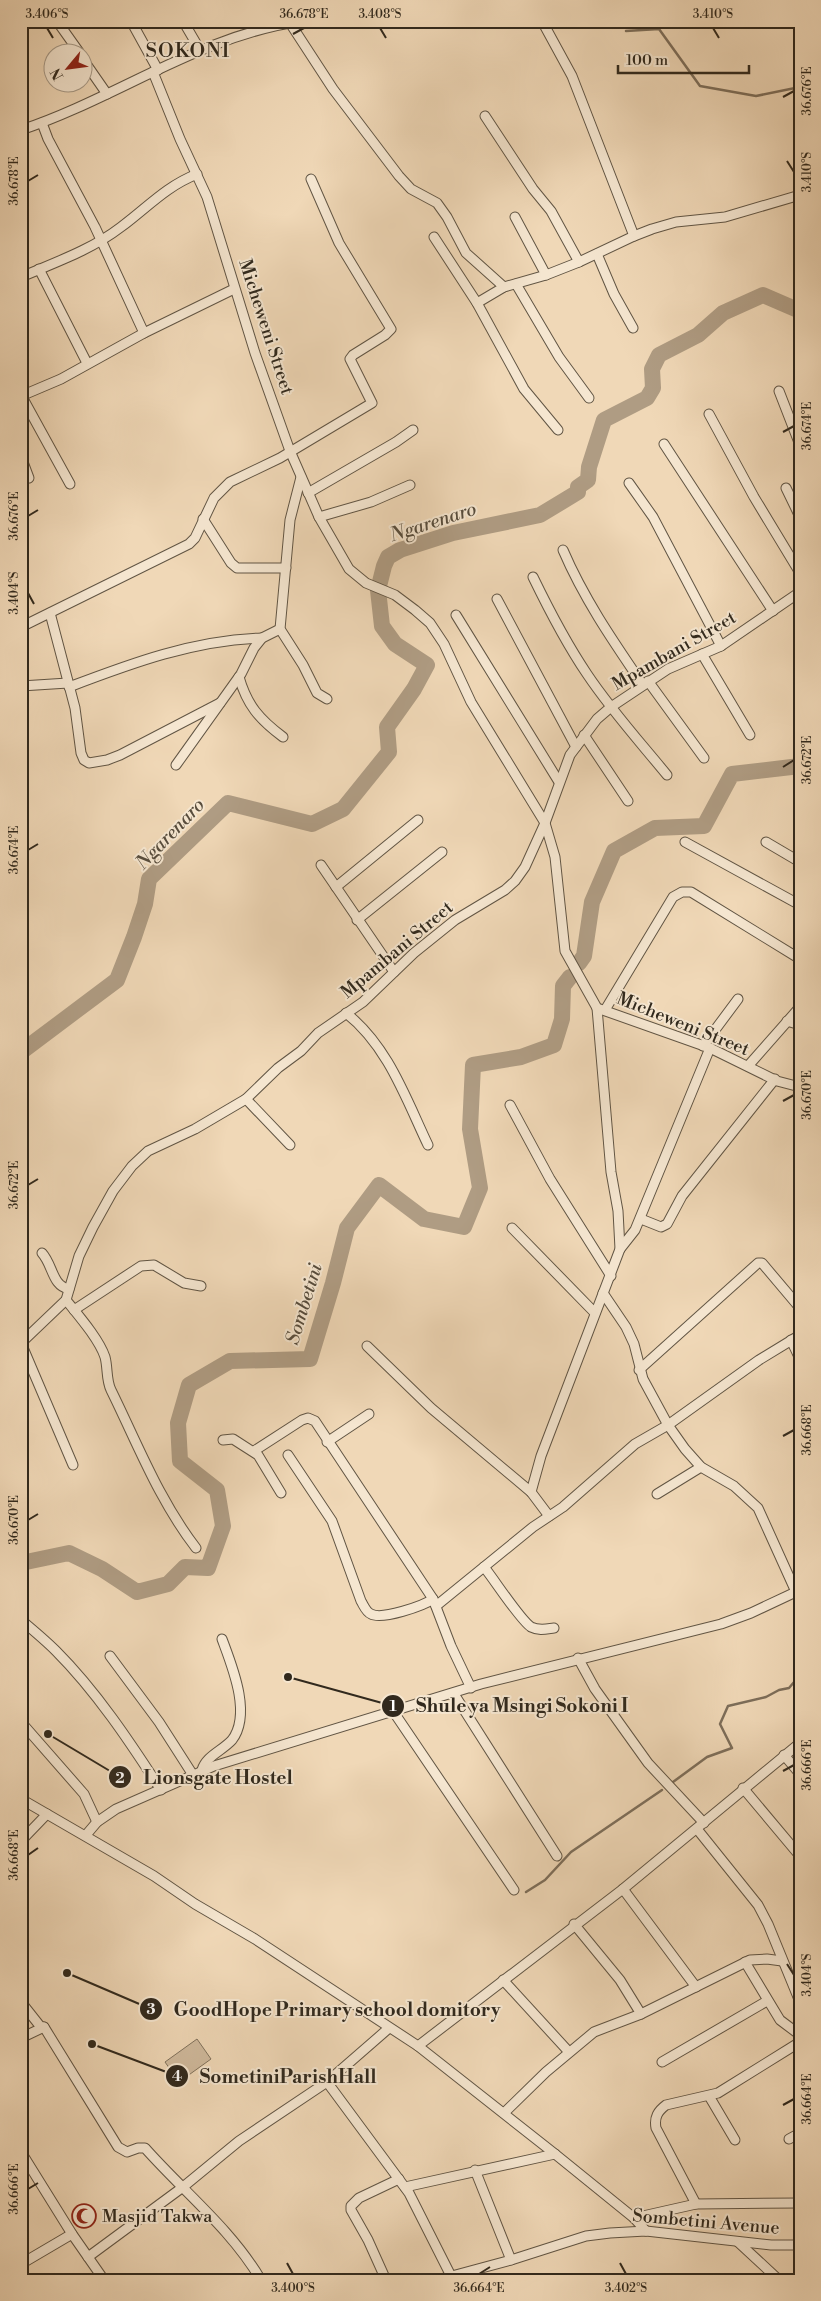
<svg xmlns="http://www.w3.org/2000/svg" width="821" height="2301" font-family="'Libre Bodoni',serif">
	<rect width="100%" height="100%" fill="#f0d8b7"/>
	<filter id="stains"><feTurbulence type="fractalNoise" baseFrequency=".004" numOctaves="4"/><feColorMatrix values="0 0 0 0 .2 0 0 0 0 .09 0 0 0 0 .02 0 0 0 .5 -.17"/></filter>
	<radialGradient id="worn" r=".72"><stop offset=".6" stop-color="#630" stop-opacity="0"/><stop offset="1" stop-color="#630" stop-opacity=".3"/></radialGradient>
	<path fill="#d0ba9d" stroke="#80725d" d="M197 2039 211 2059 179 2082 165 2062Z"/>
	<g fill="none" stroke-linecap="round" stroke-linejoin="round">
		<g stroke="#7d6e5a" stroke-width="2.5">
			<path d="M626 31 659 29 700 86 756 96 800 87"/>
			<path d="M673 1782 707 1757 732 1748 720 1724 728 1706 766 1697 779 1690 789 1688 800 1675"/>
			<path d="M526 1892 545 1880 571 1852 662 1790"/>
		</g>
		<g stroke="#af9c83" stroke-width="16">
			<path d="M579 963 584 956 592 902 614 851 655 828 704 826 732 774 800 766"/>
			<path d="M21 1052 117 980 134 937 145 904 149 879 228 803 312 824 343 809 389 752 387 727 414 689 427 665 395 644 382 626 378 590 384 566 388 557 400 550 453 533 540 515 578 492V487L588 480 589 467 604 420 647 398 653 388 652 369 659 355 698 335 723 313 763 295 800 311"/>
			<path d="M21 1565 26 1562 69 1553 102 1569 137 1592 168 1584 185 1567 208 1568 223 1526 217 1490 180 1461 178 1423 189 1385 230 1361 310 1359 333 1283 347 1228 379 1185 424 1219 464 1227 480 1188 470 1129 473 1065 521 1057 554 1045 562 1019 563 986 570 977"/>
		</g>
		<g stroke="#615544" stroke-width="11">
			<g id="minor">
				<path d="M57 21 79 52"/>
				<path d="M131 21 158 70"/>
				<path d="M183 21 200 50"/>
				<path d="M542 21 572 76 634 236"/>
				<path d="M290 23 333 89 399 176 411 189 437 203 447 217 466 253 504 287"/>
				<path d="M82 58 107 94"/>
				<path d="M153 72 180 139 207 197 255 353 290 451 319 517 349 569 366 583 395 595 415 610 430 623 444 644 471 702 545 823 555 857 565 951 597 1008 710 1048 777 1081 800 1087"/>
				<path d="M485 116 533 189 551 211 579 262"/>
				<path d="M42 123 48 139 95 227 144 333"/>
				<path d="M21 130C117 98 201 35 302 21"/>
				<path d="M515 217 546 275"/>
				<path d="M434 237 477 303 524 389 558 430"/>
				<path d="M597 254 614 294 633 328"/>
				<path d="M39 269 87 363"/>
				<path d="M21 277C56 262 91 250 121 227 148 207 165 187 197 174"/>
				<path d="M516 284 559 357 589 398"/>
				<path d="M477 303 504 287 546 275 579 262 634 236 652 229 676 222 725 217 800 195"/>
				<path d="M779 391 800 445"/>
				<path d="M21 395 70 484"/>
				<path d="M21 396 61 379 144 333 234 289"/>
				<path d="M709 414 754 497 800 573"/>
				<path d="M21 440 23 462 29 478"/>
				<path d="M664 444 773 611"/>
				<path d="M301 477 290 520 280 629 303 665 317 693 327 699"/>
				<path d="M629 483 653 517 721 646"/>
				<path d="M786 488 800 517"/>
				<path d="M308 493 396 442 413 430"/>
				<path d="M319 517 371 502 410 485"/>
				<path d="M203 519 231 563 237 568H286"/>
				<path d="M563 550C584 599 613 641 643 685"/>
				<path d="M533 577C549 610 566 643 587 674 611 710 640 742 667 775"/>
				<path d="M497 599 576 747"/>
				<path d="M50 613 75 708 81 753 84 760 89 763 107 760 120 755 220 703"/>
				<path d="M456 615 559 782"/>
				<path d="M21 627 189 544 195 538 214 498 230 482 280 458 372 403 350 359 353 355 385 335 391 329 339 243 311 179"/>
				<path d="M702 654 750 735"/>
				<path d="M239 677C247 705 259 719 283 737"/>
				<path d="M648 681 704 758"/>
				<path d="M21 686 68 683"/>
				<path d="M69 687C132 663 194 640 262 638"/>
				<path d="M584 735 628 801"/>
				<path d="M176 765 241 674 254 648 262 638 280 629"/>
				<path d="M799 816H800"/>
				<path d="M685 842 800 905"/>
				<path d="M766 842 800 862"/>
				<path d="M321 865 394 972"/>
				<path d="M336 887 418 820"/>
				<path d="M357 920 442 852"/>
				<path d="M605 1010 673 897 682 892H691L800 959"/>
				<path d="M346 1013C388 1046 406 1099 428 1145"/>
				<path d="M787 1021 800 1025"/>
				<path d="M703 1046 738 999"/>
				<path d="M748 1066 800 1007"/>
				<path d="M246 1099 290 1145"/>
				<path d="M510 1105 550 1179 611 1276"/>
				<path d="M641 1219 661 1227 667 1224 682 1196 775 1079"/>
				<path d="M512 1228 595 1313"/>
				<path d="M620 1249 635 1230 710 1048"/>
				<path d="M42 1253C53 1265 52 1286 69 1289"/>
				<path d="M603 1293 626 1327 634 1344 643 1379 668 1425 685 1449 701 1467 734 1486 758 1508 796 1592"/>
				<path d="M66 1300C78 1315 99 1339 105 1357 108 1368 106 1380 111 1390 138 1445 159 1500 196 1548"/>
				<path d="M74 1310 141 1266 154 1265 184 1283 201 1286"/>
				<path d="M791 1340 800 1359"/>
				<path d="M21 1343 66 1300 79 1256 93 1227 113 1191 132 1166 148 1151 195 1129 246 1099 278 1068 301 1051 318 1033 363 1002 414 953 455 920 505 890 515 881 525 867 545 823 570 755 597 719 611 707 668 669 721 646 800 592"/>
				<path d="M21 1343 73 1465"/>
				<path d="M367 1346 431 1408 531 1492 549 1516"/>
				<path d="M639 1370 758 1263H762L800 1308"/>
				<path d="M223 1440 233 1439 258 1455 281 1493"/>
				<path d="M327 1442 369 1414"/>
				<path d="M254 1451 302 1420 308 1418 315 1421 433 1599 451 1646 471 1688"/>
				<path d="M288 1455 332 1521 361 1601C364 1606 366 1612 371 1614 382 1620 423 1606 433 1599"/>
				<path d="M531 1492 541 1456 620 1249 618 1211 611 1172 597 1008"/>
				<path d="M657 1494 701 1467"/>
				<path d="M484 1567C494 1579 520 1620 531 1627 539 1631 546 1629 554 1628"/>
				<path d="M436 1606 533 1527 563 1507 635 1444 668 1425 759 1360 800 1335"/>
				<path d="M21 1620C33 1630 45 1640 56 1651 96 1691 130 1742 161 1790"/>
				<path d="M110 1656 159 1722 193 1775"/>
				<path d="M578 1658 595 1689 648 1763 704 1823"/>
				<path d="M454 1694 557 1856"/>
				<path d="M393 1711 514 1890"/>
				<path d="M21 1722 84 1794 97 1822"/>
				<path d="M784 1755 800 1774"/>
				<path d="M202 1770C206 1756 222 1751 232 1740 252 1714 232 1666 222 1639"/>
				<path d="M743 1788 800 1856"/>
				<path d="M21 1799 154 1876 195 1904 255 1939 418 2046 555 2154 634 2218 646 2231"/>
				<path d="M697 1829 758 1905 768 1924 800 2002"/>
				<path d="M86 1835 97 1822 116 1809 214 1766 481 1684 721 1624 751 1613 800 1590"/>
				<path d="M21 1841 47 1814"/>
				<path d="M623 1889 696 1987"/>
				<path d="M574 1924 620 1980 641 2014"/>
				<path d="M745 1962 780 2020 800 2035"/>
				<path d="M503 1980 569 2052"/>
				<path d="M21 2002 40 2026 44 2027 118 2147 127 2152 138 2148H145C184 2192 231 2229 261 2280"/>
				<path d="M21 2038 44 2027"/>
				<path d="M418 2046 623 1889 800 1743"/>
				<path d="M662 2062 767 2001"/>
				<path d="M327 2082 409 2193 451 2276"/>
				<path d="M709 2096 735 2140"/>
				<path d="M504 2113 546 2072 594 2032 641 2014 750 1960 767 1959 782 1961"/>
				<path d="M789 2139 800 2133"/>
				<path d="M21 2152 72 2234 104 2280"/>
				<path d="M475 2170 511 2260"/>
				<path d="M405 2187 555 2154"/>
				<path d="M696 2204 656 2128C654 2117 658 2111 666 2105L718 2093 800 2042"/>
				<path d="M634 2218 696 2204 800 2203"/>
				<path d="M738 2242 779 2280"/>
				<path d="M88 2257 183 2187 239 2141 327 2082 389 2028"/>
				<path d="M21 2264 72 2234"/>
				<path d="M386 2280 368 2240 351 2210V2206L359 2198 399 2179"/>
				<path d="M437 2280 511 2260 586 2236 610 2233 646 2231 771 2245H800"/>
			</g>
		</g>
		<use href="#minor" stroke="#f5e6d0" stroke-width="9"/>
	</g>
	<path fill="none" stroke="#31291d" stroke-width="2" d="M47 28 53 38M380 28 386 38M713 28 719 38M293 34 304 28M783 97 794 91M787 161 794 172M28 181 38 175M783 432 794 426M28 516 38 510M28 593 34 604M783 767 794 760M28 850 38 844M783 1101 794 1095M28 1185 38 1179M783 1436 794 1430M28 1520 38 1514M783 1771 794 1765M28 1855 38 1848M787 1964 794 1975M783 2105 794 2099M28 2189 38 2183M287 2263 293 2274M620 2263 626 2274M479 2274 490 2267"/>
	<defs>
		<g id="mosque-ring" transform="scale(1.25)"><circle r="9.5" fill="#f5e6d0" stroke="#8f2418" stroke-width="1.5"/><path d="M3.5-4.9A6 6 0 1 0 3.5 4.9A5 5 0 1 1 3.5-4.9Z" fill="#8f2418"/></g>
	</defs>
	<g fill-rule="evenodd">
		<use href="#mosque-ring" x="84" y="2216"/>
	</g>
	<g text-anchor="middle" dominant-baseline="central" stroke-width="4" stroke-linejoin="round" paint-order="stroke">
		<g font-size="18" fill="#31291d" stroke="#f5e6d0">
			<text transform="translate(266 327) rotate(72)">Micheweni Street</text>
			<text transform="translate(674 651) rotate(-30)">Mpambani Street</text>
			<text transform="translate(397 950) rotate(-40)">Mpambani Street</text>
			<text transform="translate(683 1024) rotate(22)">Micheweni Street</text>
			<text transform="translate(706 2222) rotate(5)">Sombetini Avenue</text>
		</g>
		<g font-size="18" fill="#31291d" stroke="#f5e6d0" text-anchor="start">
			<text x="102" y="2216">Masjid Takwa</text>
		</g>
		<g font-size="19" font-style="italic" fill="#574c3c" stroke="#f5e6d0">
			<text transform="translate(433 522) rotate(-18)">Ngarenaro</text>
			<text transform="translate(170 834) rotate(-46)">Ngarenaro</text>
			<text transform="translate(304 1304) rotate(-73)">Sombetini</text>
		</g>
		<g font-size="20" letter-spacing="1" fill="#31291d" stroke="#f5e6d0">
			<text x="188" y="51">SOKONI</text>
		</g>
	</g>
	<path fill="none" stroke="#31291d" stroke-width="2" d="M288 1677L393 1706M48 1734L120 1777M67 1973L151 2009M92 2044L177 2076"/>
	<g fill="#31291d" stroke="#f5e6d0" stroke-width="2">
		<circle cx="288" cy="1677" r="5"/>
		<circle cx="48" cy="1734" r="5"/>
		<circle cx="67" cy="1973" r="5"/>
		<circle cx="92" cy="2044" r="5"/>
		<circle cx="393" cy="1706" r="12"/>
		<circle cx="120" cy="1777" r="12"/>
		<circle cx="151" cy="2009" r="12"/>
		<circle cx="177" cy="2076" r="12"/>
	</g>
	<g font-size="15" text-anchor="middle" font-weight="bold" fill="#fff">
		<text x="393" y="1711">1</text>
		<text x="120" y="1783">2</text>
		<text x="151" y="2014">3</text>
		<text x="177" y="2081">4</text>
	</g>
	<g font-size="19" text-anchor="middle" font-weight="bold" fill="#31291d" stroke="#f5e6d0" stroke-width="4" stroke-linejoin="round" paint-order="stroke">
		<text x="522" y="1712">Shule ya Msingi Sokoni I</text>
		<text x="218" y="1784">Lionsgate Hostel</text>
		<text x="337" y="2016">GoodHope Primary school domitory</text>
		<text x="288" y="2083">SometiniParishHall</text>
	</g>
	<rect width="821" height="2301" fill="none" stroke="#f0d8b7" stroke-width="55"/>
	<g transform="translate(68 68) rotate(241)"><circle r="24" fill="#f5e6d0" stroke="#a79a88"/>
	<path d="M0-4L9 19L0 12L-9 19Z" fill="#8f2418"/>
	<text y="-8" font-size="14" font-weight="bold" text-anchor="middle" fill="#31291d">N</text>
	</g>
	<path d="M618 65v8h131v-8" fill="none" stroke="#31291d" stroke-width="2.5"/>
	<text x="626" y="65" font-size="15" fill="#31291d" stroke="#f5e6d0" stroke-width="4" paint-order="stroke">100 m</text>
	<rect x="28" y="28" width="766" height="2246" fill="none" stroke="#31291d" stroke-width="2"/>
	<g font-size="12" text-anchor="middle" fill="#31291d">
		<text x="47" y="18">3.406°S</text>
		<text x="304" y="18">36.678°E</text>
		<text x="380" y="18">3.408°S</text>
		<text x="713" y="18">3.410°S</text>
		<text transform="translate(807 91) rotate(-90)" y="4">36.676°E</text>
		<text transform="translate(807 172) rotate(-90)" y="4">3.410°S</text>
		<text transform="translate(14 181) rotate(-90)" y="4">36.678°E</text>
		<text transform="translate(807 426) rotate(-90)" y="4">36.674°E</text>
		<text transform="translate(14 516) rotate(-90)" y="4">36.676°E</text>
		<text transform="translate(14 593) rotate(-90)" y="4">3.404°S</text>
		<text transform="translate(807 760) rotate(-90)" y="4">36.672°E</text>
		<text transform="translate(14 850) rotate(-90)" y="4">36.674°E</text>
		<text transform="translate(807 1095) rotate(-90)" y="4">36.670°E</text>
		<text transform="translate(14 1185) rotate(-90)" y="4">36.672°E</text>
		<text transform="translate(807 1430) rotate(-90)" y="4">36.668°E</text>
		<text transform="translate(14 1520) rotate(-90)" y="4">36.670°E</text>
		<text transform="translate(807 1765) rotate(-90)" y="4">36.666°E</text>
		<text transform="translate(14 1855) rotate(-90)" y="4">36.668°E</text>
		<text transform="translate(807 1975) rotate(-90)" y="4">3.404°S</text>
		<text transform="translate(807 2099) rotate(-90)" y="4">36.664°E</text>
		<text transform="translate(14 2189) rotate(-90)" y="4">36.666°E</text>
		<text x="293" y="2292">3.400°S</text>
		<text x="479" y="2292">36.664°E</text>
		<text x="626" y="2292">3.402°S</text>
	</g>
	<rect width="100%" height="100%" filter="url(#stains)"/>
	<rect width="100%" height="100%" fill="url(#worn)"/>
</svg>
